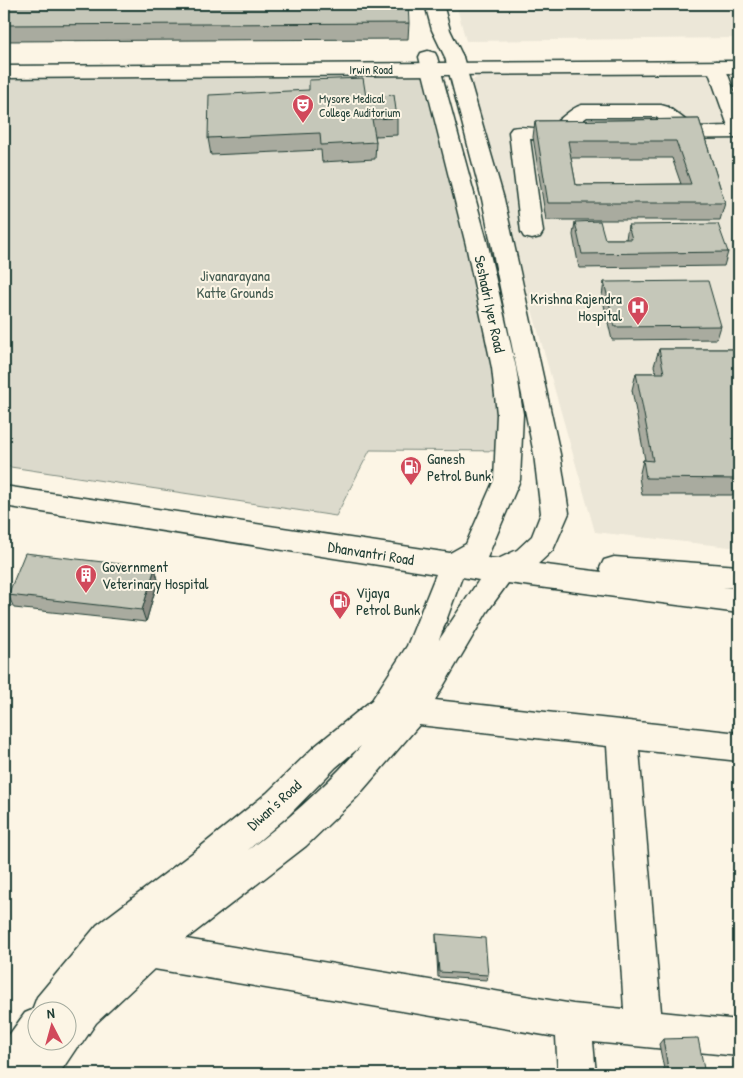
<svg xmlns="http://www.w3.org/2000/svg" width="743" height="1078" font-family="'Patrick Hand',sans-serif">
	<rect width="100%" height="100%" fill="#fcf5e5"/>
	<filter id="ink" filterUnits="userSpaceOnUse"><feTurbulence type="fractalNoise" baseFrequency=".02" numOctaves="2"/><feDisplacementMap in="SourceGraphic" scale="10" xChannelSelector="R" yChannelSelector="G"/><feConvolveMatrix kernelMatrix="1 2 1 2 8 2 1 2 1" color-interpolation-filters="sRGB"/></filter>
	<g filter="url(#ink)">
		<g fill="#ece7d8">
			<path d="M456 4H739V38L466 41Z"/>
			<path d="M739 67V548L595 532 468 84 489 68Z"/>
		</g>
		<path fill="#dcdacc" stroke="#7e8c80" d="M434 66 517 451 370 450 336 516 4 466V71Z"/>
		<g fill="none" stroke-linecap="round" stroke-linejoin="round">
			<g stroke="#1f3d34" stroke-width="3">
				<g id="minor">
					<path d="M93 4H165L167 6 164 10 158 11 102 9 96 8Z"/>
					<path d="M428 51 435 53 437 57 488 245 516 368 523 414 520 480 487 558 498 559 517 550 532 536 541 513 534 454 482 199 445 57 447 53 454 51 461 53 463 57 504 199 560 454 569 513 553 550 538 564 602 572 600 568 604 560 614 557 739 566V588L723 587 739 589V613L508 583 487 612 435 700 739 733V761L639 750 661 1012 739 1020V1056L593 1042 596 1074H558L556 1037 154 969 96 1023 81 1045 77 1047 59 1074H4V1042L25 1013 32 1010 37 997 97 925 199 848 267 793 314 747 372 700 407 646 436 574 4 506V486L450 553 466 544 494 480 497 414 492 368 466 245 419 57 421 53ZM462 577 479 580 439 640ZM419 725 607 746 624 1009 573 1004 186 939 306 846 357 797ZM361 746C327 785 289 819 248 850L289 815 336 767ZM38 1010H68V1040H38Z"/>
					<path d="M716 61 723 63 725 67 739 104V138L666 139 659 137 656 133 659 129 670 127 656 117H587L570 129 576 134 573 138 566 140 530 139 543 232 540 237 532 239 524 237 521 232 509 132 512 128C523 125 539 131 548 127 561 121 568 109 582 105H661L668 107 695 127 728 126 707 67 709 63Z"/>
				</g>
			</g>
			<g stroke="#1f3d34" stroke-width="3">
				<g id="major">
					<path d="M425 4H443L450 30 463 57 461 61 454 63 447 61 445 57 432 30Z"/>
					<path d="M739 61V73L4 78V66Z"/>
				</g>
			</g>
			<use href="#minor" fill="#fcf5e5" fill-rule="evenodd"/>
			<use href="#major" fill="#fcf5e5" fill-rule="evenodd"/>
		</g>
		<g fill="#a9ab9f" stroke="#1f3d34" fill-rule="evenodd">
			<path d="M4 5 409 23 408 39 4 41Z"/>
			<path d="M366 97 397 118V135L375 136 376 142 375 159 322 162 321 150 211 155 208 138Z"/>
			<path d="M699 119 725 203 720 220H546L533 137 535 121ZM571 158H672L681 184 576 185Z"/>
			<path d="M575 222 605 239H626L628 225 728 252 724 266 579 268 573 235Z"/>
			<path d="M604 282 721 326 717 339 612 340 602 296Z"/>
			<path d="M659 349H739V495H642L639 477 643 460H645L632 390 636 373H656L654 366Z"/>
			<path d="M155 568 158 580 146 622 14 608 8 595Z"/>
			<path d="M436 934 488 975 487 980 438 977 436 940Z"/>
			<path d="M663 1039 705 1074H665L659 1044Z"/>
		</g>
		<path fill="#8a8b82" stroke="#1f3d34" d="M155 568 158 580 146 622 142 610Z"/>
		<g fill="#c5c7b9" stroke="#1f3d34" fill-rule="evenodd">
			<path d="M235 4H408L409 23 4 25V5Z"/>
			<path d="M363 78 366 97 394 95 397 118 372 119 376 142 321 145 320 133 208 138 209 95 309 90V80Z"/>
			<path d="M699 119 725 203H548L535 121ZM568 141H676L691 184 576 185Z"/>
			<path d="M600 221 605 239H632L628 225 718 224 728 252 582 254 575 222Z"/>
			<path d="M708 281 721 326 615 327 604 282Z"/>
			<path d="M659 349H739V479L646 478 643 460 653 461 636 373H664Z"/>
			<path d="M25 553 155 568 142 610 8 595Z"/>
			<path d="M436 934 485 938 488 975 439 972Z"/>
			<path d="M698 1038 705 1074H669L663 1039Z"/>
		</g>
	</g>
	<defs>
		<g id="theatre-pin" transform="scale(1.125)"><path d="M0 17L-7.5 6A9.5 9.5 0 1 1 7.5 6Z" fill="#d1495b" stroke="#fcf5e5"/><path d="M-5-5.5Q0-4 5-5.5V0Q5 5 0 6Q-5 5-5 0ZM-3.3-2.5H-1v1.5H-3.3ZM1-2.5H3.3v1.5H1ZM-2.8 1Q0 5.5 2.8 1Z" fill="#fff"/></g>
		<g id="hospital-pin" transform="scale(1.125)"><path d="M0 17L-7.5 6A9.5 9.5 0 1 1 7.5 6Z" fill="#d1495b" stroke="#fcf5e5"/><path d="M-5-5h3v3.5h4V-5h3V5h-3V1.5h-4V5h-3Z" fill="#fff"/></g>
		<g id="fuel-pin" transform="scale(1.125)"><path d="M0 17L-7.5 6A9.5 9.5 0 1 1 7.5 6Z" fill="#d1495b" stroke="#fcf5e5"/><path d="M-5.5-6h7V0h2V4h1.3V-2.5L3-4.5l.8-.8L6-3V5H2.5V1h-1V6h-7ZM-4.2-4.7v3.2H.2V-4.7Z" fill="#fff"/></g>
		<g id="building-pin" transform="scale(1.125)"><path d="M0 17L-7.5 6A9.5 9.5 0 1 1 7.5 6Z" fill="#d1495b" stroke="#fcf5e5"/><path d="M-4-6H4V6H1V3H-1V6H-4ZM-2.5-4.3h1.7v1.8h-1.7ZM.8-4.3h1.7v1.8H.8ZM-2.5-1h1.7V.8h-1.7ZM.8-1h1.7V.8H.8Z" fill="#fff"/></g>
	</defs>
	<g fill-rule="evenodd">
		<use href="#theatre-pin" x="303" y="105"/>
		<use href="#hospital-pin" x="638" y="307"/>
		<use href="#fuel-pin" x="411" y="467"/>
		<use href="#building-pin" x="86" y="575"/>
		<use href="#fuel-pin" x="340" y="601"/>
	</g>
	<g text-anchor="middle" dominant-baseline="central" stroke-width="4" stroke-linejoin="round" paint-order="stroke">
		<g font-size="12" fill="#1f3d34" stroke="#fcf5e5">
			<text x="371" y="69">Irwin Road</text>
		</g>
		<g font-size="12" fill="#1f3d34" stroke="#fcf5e5" text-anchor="start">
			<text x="319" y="98">Mysore Medical<tspan x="319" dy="14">College Auditorium</tspan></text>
		</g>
		<g font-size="15" fill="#455c52" stroke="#fcf5e5">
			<text x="235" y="275">Jivanarayana<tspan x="235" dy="17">Katte Grounds</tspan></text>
		</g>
		<g font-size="15" fill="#1f3d34" stroke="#fcf5e5" text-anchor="start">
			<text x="622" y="298" text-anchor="end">Krishna Rajendra<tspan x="622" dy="17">Hospital</tspan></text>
			<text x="427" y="458">Ganesh<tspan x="427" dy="17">Petrol Bunk</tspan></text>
			<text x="102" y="566">Government<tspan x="102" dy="17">Veterinary Hospital</tspan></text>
			<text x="356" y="592">Vijaya<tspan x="356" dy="17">Petrol Bunk</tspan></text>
		</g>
		<g font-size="15" fill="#1f3d34" stroke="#fcf5e5">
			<text transform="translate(490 304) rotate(78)">Seshadri Iyer Road</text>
			<text transform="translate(371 553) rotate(9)">Dhanvantri Road</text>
			<text transform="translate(274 805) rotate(-42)">Diwan's Road</text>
		</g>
	</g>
	<rect width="743" height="1078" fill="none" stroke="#fcf5e5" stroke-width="20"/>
	<rect x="10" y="10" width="723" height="1058" fill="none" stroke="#1f3d34" stroke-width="2" filter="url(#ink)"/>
	<g transform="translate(52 1026) rotate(354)"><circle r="24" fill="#fcf5e5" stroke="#a4ab9e"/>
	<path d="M0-4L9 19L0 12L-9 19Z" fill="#d1495b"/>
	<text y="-8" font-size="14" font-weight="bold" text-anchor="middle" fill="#1f3d34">N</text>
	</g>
</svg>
